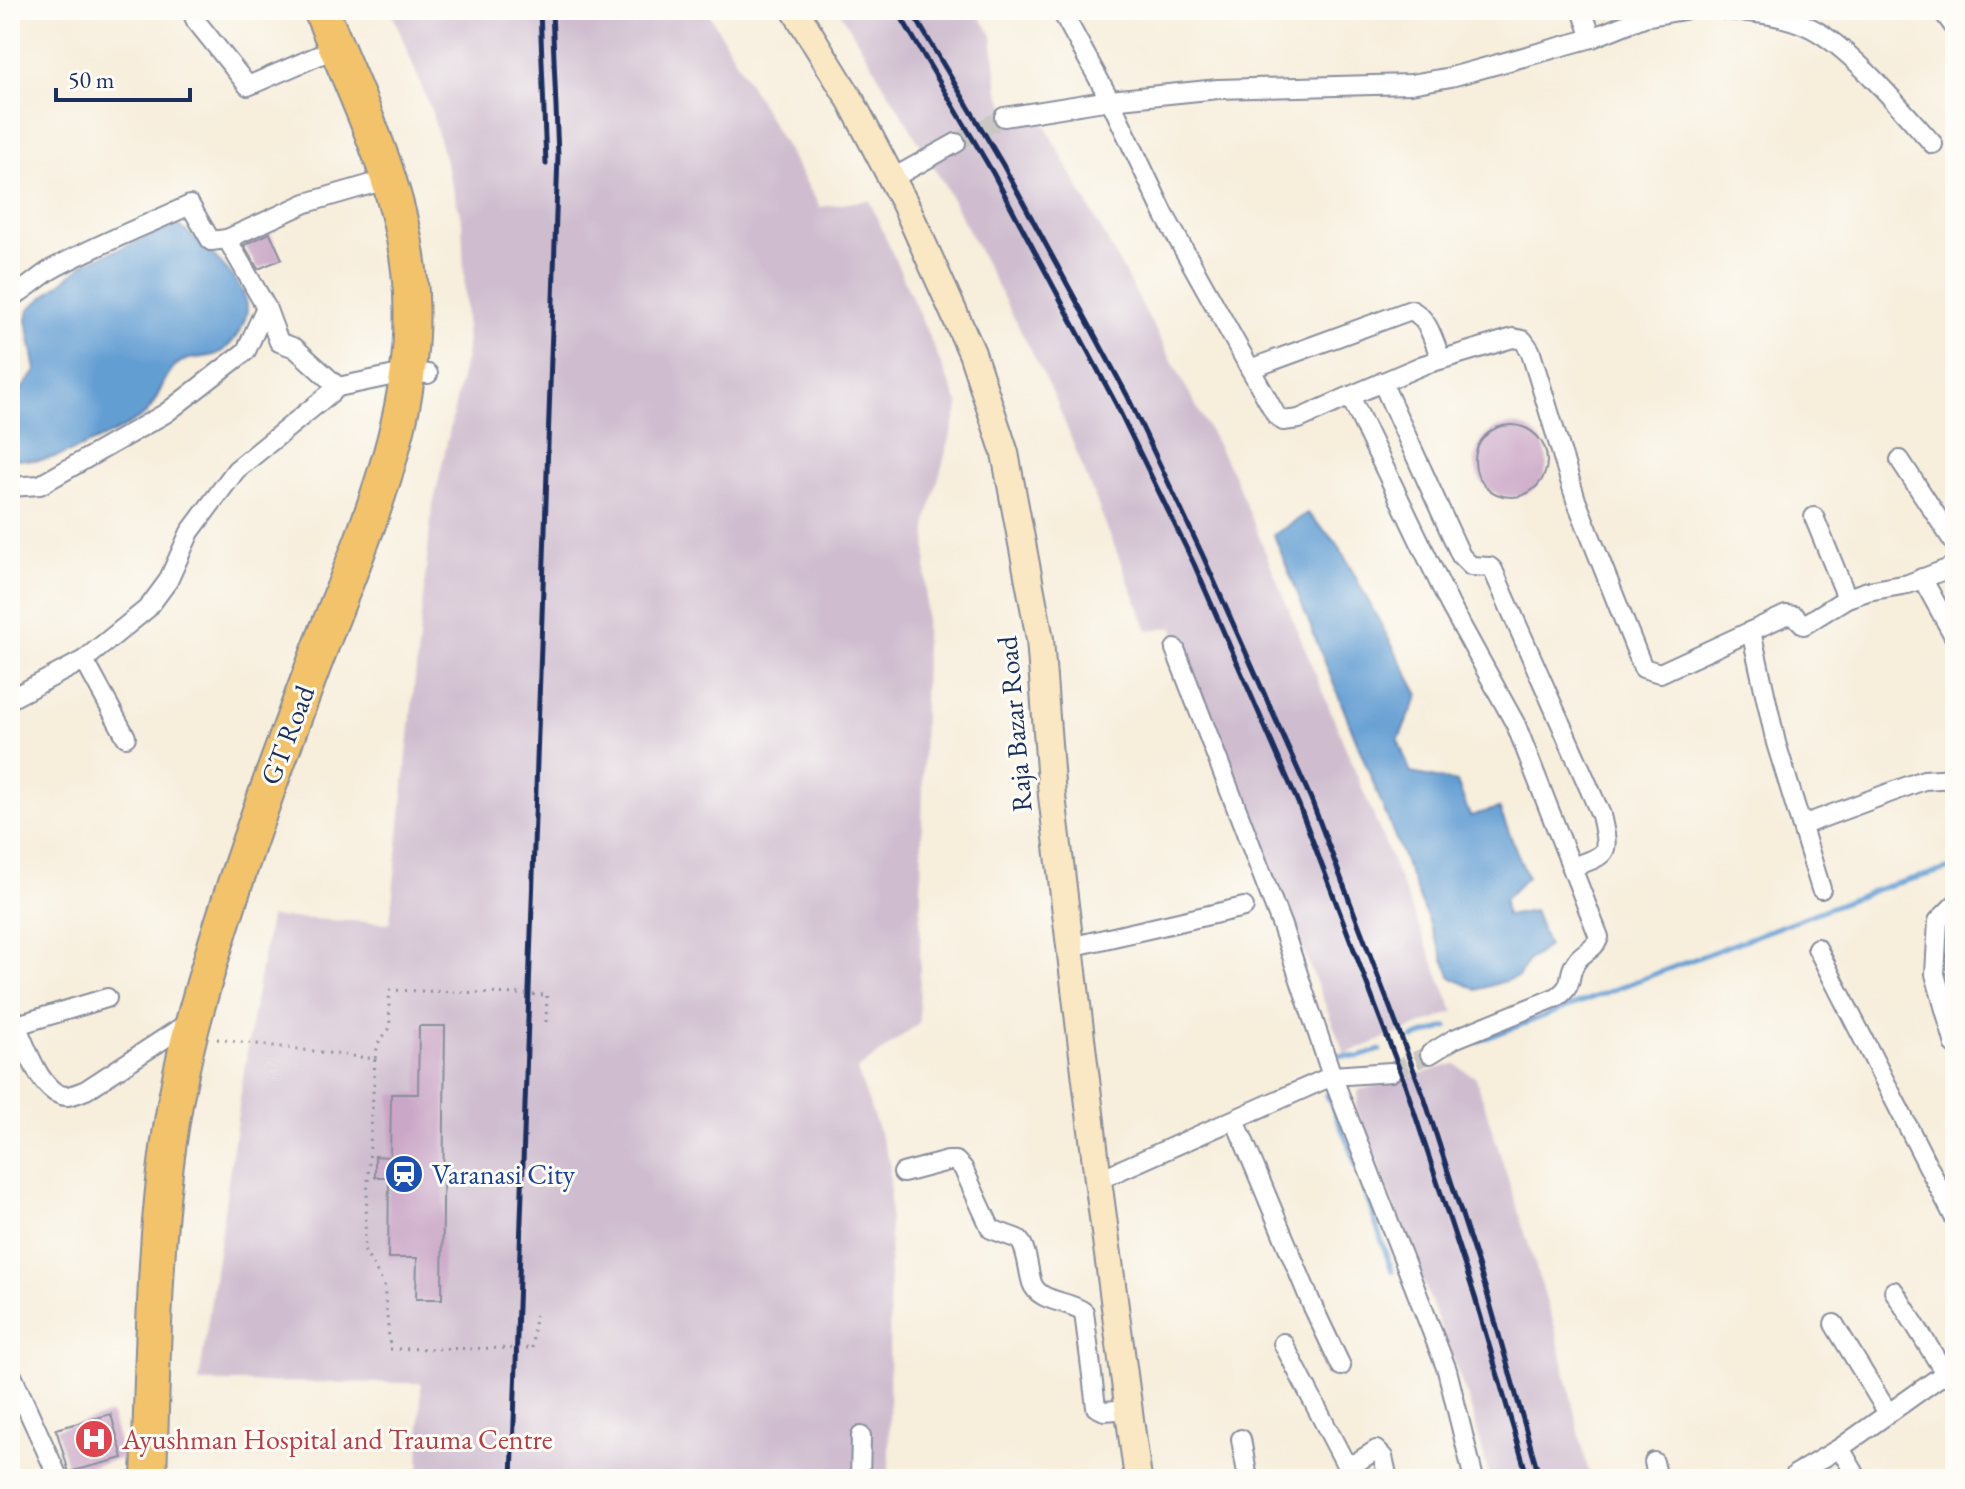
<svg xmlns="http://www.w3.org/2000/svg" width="1965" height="1489" font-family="'EB Garamond',serif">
	<rect width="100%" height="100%" fill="#fdfcf7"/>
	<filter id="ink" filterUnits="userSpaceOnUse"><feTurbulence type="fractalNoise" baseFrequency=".0125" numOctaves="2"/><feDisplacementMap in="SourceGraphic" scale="16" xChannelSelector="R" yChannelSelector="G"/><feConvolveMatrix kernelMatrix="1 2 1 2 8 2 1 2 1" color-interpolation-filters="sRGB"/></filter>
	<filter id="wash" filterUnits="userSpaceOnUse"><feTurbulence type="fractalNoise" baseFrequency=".006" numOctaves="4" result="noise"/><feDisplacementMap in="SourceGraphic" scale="32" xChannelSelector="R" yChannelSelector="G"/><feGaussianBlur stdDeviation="1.8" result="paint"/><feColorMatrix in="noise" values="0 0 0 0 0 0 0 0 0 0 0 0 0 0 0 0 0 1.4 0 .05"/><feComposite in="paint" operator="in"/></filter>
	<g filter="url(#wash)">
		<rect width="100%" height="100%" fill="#f7eedc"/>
		<g fill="#cfbdcf">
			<path d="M391 10H707L820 207 869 200 959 405 927 521 919 1023 857 1070 890 1163 889 1479H419L421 1383 199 1382 250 1030 270 917 390 923 432 510 467 351 462 222 431 110Z"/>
			<path d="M839 10H975L992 35 998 91 1012 118 1044 123 1235 478 1454 1012 1345 1054 1173 627 1148 630 1052 391 945 186Z"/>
			<path d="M1455 1064 1476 1078 1555 1328 1590 1479H1490L1469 1401 1356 1108 1359 1090Z"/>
		</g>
		<g fill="#639ed3" stroke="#3f6698" stroke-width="2">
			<path d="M177 225C197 238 247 282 247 307 247 322 236 340 225 349 211 362 188 353 175 366 162 378 159 401 146 413 131 427 60 459 40 460 31 461 20 459 10 458V404L36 371 27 321 29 309 87 262Z"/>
			<path d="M1307 513 1337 543 1419 695 1398 740 1411 773 1457 782 1470 816 1499 808 1527 877 1504 900 1506 916 1534 911 1548 946 1528 961 1518 977 1477 990 1451 977 1274 535Z"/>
		</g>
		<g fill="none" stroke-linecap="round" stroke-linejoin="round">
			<g stroke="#639ed3" stroke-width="5">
				<path d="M1413 1038 1447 1027"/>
				<path d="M1476 1042 1884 887 1955 867"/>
				<path d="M1334 1055 1359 1057 1380 1050"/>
				<path d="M1327 1095 1348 1143 1392 1271"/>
			</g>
		</g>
		<g id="blocks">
			<g fill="#cba7c7">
				<path d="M270 233 282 259 258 269 244 245Z"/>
				<circle cx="1511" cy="461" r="36"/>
				<path d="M419 1026H445L442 1299H416L417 1258H388L389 1177H375V1156L390 1157 391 1094H418Z"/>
				<path d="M111 1414 123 1458 69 1472 56 1429Z"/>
			</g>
		</g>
	</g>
	<g filter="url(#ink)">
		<use href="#blocks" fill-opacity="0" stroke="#898e9d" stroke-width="2"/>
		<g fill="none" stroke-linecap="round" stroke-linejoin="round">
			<g stroke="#cbc8c3" stroke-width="18" stroke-dasharray="18 9" stroke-linecap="butt">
				<path d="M956 143 1004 117"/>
				<path d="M1391 1072 1430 1054"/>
			</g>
			<g stroke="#898e9d" stroke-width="22">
				<g id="street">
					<path d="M191 10 196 21 248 86 336 48"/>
					<path d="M1061 10 1110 100 1165 216 1276 415 1283 421 1299 419 1350 396 1450 605 1516 725 1599 937C1595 950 1583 951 1576 962 1566 976 1576 984 1557 997L1454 1039 1430 1054"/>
					<path d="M1582 10 1592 38"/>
					<path d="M1726 10C1754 12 1786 15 1811 28 1852 49 1901 109 1933 144"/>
					<path d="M1942 10 1955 28"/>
					<path d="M1004 117 1110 100 1218 89 1411 84 1451 77 1592 38 1644 17 1684 10"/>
					<path d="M891 179 956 143"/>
					<path d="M227 239 306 203 389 179"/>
					<path d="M10 298C26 290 37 278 52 269 96 245 144 226 190 205L211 241 227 239 266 307 279 342 295 348 338 387"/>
					<path d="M1250 369 1411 310C1429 318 1434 343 1441 359"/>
					<path d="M1382 382 1461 556 1471 566 1490 567 1493 570 1601 815C1610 855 1609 854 1572 867"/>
					<path d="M1350 396 1423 365 1513 338 1523 340 1530 350 1576 500 1643 668 1660 673 1786 615 1795 616 1804 625 1847 598 1868 591 1908 584 1955 566"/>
					<path d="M1900 460 1955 544"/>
					<path d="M10 487 40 485 166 413 246 351 266 307"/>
					<path d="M1814 517 1847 598"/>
					<path d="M1922 578 1955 638"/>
					<path d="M1751 631 1776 743 1821 889"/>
					<path d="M1175 649 1282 926 1332 1076 1447 1370 1474 1479"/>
					<path d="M84 660 126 737"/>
					<path d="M10 699 84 660 148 608 168 581 190 532 236 470 338 387 409 372 428 374"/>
					<path d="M1803 825 1924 780 1955 778"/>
					<path d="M1955 904 1938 921 1935 974 1955 1045"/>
					<path d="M1070 947 1244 907"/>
					<path d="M1817 948 1955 1219"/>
					<path d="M10 1011C22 1033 38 1097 68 1096 73 1095 81 1092 86 1090L191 1021"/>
					<path d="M10 1027 107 998"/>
					<path d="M1235 1120 1312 1305 1341 1366"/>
					<path d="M903 1173 948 1161H956L963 1168 991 1229 1018 1239 1022 1244C1028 1256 1028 1270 1032 1283 1039 1303 1069 1300 1084 1312L1096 1407 1104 1411 1130 1409"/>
					<path d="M1098 1180 1332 1076 1391 1072"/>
					<path d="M1894 1291 1945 1373"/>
					<path d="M1834 1324 1888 1413"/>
					<path d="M1283 1343 1344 1461 1354 1464 1376 1450 1383 1457 1388 1479"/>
					<path d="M10 1371 59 1479"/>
					<path d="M1241 1439 1248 1479"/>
					<path d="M1654 1462 1658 1479"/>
					<path d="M860 1479 861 1436"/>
					<path d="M1793 1479 1796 1474 1840 1448"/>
					<path d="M1858 1479 1840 1448 1955 1366"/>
				</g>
			</g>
			<g stroke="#898e9d" stroke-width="30">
				<path id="secondary" d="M795 10 851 101 905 204 972 353 1005 453 1040 639 1052 796 1098 1180 1138 1479"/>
			</g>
			<g stroke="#898e9d" stroke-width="38">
				<path id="highway" d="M149 1479C154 1330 153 1175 191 1030 223 909 266 792 310 675 358 545 426 412 409 270 398 178 355 94 321 10"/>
			</g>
			<g stroke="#898e9d" stroke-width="3" stroke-dasharray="2 6" stroke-linecap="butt">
				<path d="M546 1022 547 995"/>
				<path d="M217 1039 375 1059 378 1043 390 1028 389 990"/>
				<path d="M375 1059 364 1250 384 1285 390 1349"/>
				<path d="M532 1348 535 1315"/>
			</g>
			<use href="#street" stroke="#fff" stroke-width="18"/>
			<use href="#secondary" stroke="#fae7c3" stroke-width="26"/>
			<use href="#highway" stroke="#f2c36a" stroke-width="34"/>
			<g stroke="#1b2f5e" stroke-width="5">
				<path d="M540 10 546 164"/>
				<path d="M897 10 993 173 1116 404 1194 564 1299 805 1405 1084 1475 1297 1528 1479"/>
				<path d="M911 10 1003 165 1127 395 1203 556 1311 799 1425 1100 1487 1293 1540 1479"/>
				<path d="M512 1479 558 156 552 10"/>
			</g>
			<g stroke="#898e9d" stroke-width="3" stroke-dasharray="2 6" stroke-linecap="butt">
				<path d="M389 990 547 995"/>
				<path d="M390 1349 532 1348"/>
			</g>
		</g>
	</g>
	<defs>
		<g id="station-disc" transform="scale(2)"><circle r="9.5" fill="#1a4fb4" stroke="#fdfcf7"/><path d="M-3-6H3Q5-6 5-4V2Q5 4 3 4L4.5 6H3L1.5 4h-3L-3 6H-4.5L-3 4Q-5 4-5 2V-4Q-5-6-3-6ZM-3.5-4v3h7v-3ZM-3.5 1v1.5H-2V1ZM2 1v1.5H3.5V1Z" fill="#fff"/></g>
		<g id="hospital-disc" transform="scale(2)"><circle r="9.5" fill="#e0444e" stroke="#fdfcf7"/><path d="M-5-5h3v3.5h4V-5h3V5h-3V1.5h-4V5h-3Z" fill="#fff"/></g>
	</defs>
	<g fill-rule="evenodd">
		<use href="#station-disc" x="404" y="1174"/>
		<use href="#hospital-disc" x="94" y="1439"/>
	</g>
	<g text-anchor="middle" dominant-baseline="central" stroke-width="6" stroke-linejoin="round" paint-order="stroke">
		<g font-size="28" fill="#1b2f5e" stroke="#fdfcf7">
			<text transform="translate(1014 724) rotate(-95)">Raja Bazar Road</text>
			<text transform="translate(287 735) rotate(-69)">GT Road</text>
		</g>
		<g font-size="28" fill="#164399" stroke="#fdfcf7" text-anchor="start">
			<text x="432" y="1174">Varanasi City</text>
		</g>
		<g font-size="28" fill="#be3a42" stroke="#fdfcf7" text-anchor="start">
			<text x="122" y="1439">Ayushman Hospital and Trauma Centre</text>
		</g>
	</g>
	<rect width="1965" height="1489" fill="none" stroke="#fdfcf7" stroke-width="40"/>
	<path d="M56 88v12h134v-12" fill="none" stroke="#1b2f5e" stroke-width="4"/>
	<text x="68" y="88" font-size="24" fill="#1b2f5e" stroke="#fdfcf7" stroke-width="6" paint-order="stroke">50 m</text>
</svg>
